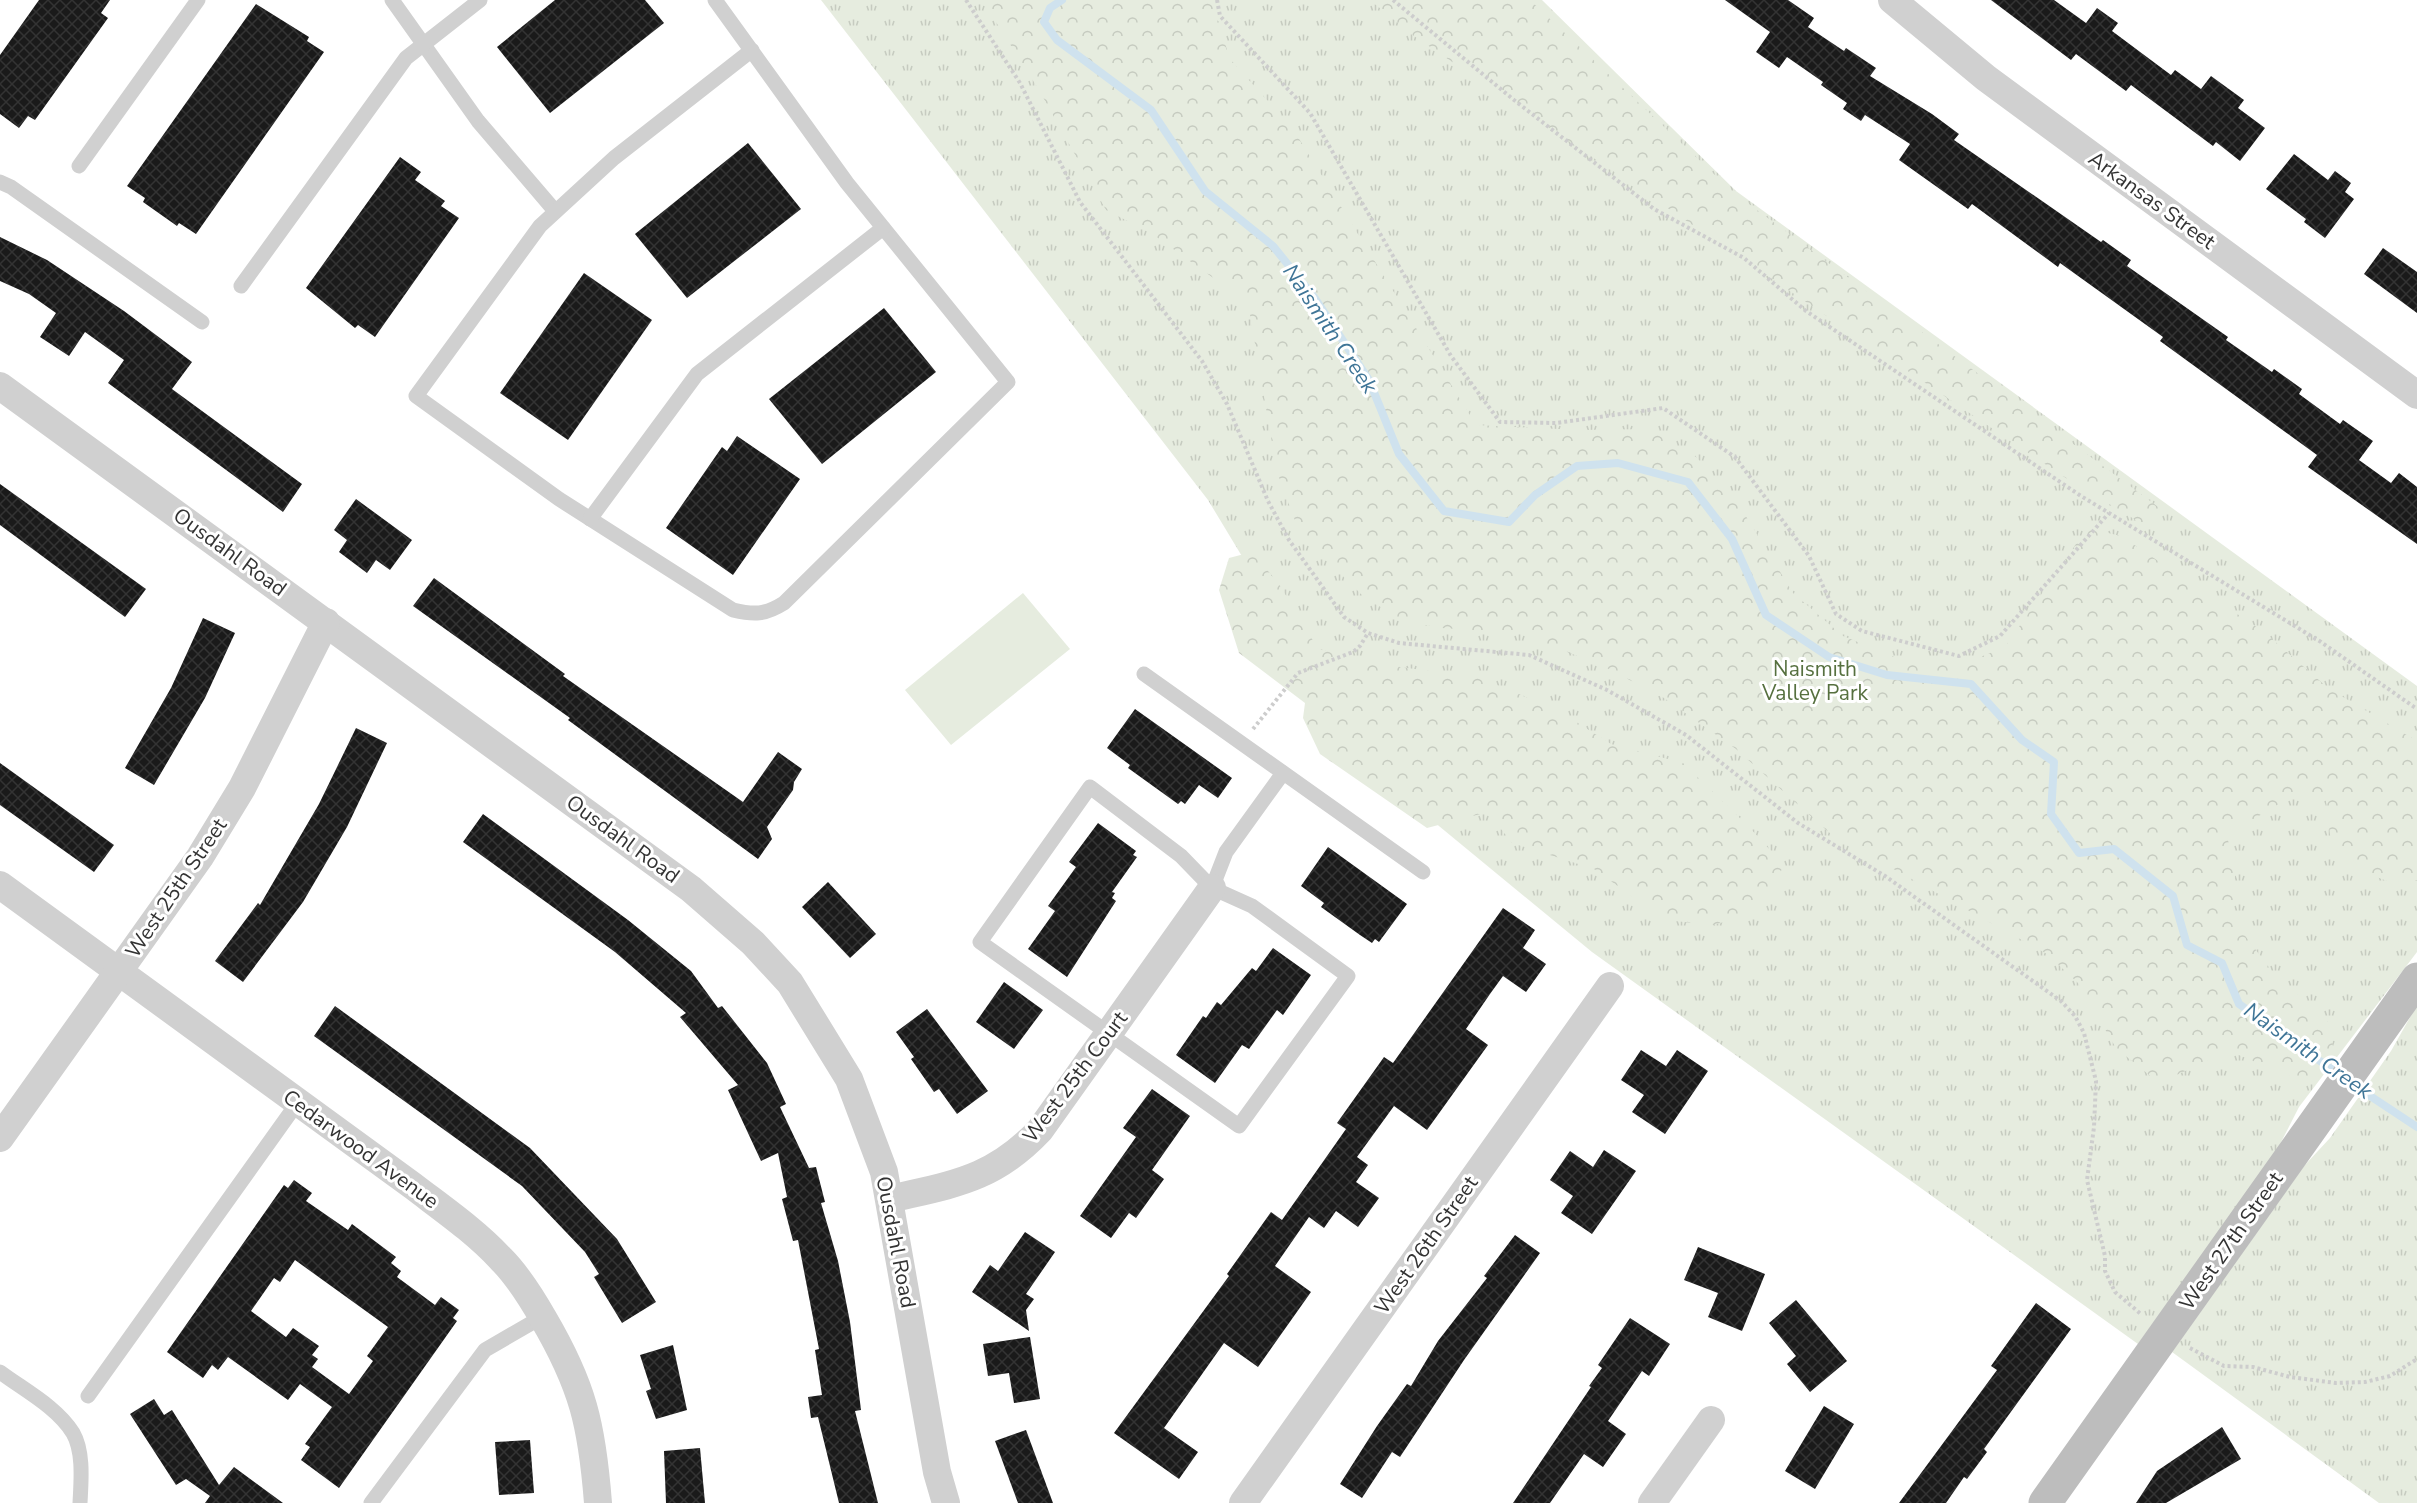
<svg xmlns="http://www.w3.org/2000/svg" width="2417" height="1503" font-family="'Nunito Sans',sans-serif">
	<defs>
		<pattern id="grass-tufts" width="24" height="20" patternUnits="userSpaceOnUse" patternTransform="scale(1.5)"><rect width="24" height="20" fill="#e6ecdf"/><path d="M3 7l-1-3M5 7V3M7 7l1-3M15 17l-1-3M17 17v-4M19 17l1-3" fill="none" stroke="#c6cbc0"/></pattern>
		<pattern id="forest-crowns" width="20" height="18" patternUnits="userSpaceOnUse" patternTransform="scale(1.5)"><rect width="20" height="18" fill="#e6ecdf"/><path d="M2 6a3 3 0 1 1 6 0M12 15a3 3 0 1 1 6 0" fill="none" stroke="#c6cbc0"/></pattern>
		<pattern id="building-cross-hatch" width="8" height="8" patternUnits="userSpaceOnUse" patternTransform="scale(1.5)"><rect width="8" height="8" fill="#1a1a1a"/><path d="M0 0l8 8M0 8l8-8" fill="none" stroke="#333"/></pattern>
	</defs>
	<rect width="100%" height="100%" fill="#fff"/>
	<g fill="url(#grass-tufts)">
		<path d="M821 0H1542L1736 191 2417 686V952L2299 1107 2276 1152 2138 1344 1592 952 1371 770 1208 500Z"/>
		<path d="M2417 1005V1503H2379L2172 1352 2304 1166 2330 1138 2391 1051Z"/>
	</g>
	<g fill="url(#forest-crowns)">
		<path d="M982 0H1211L1230 59 1293 129 1476 425 1579 430 1648 429 1696 457 1739 505 1793 593 1843 636 1899 659 1963 664 2005 647 2087 528 2121 536 2264 632 2328 688 2417 741V880L2387 881 2353 868 2330 835 2325 792H2299L2227 835 2235 875 2234 921 2274 974 2329 1023 2333 1045 2307 1083 2229 1051 2159 1083 2116 1048 2078 983 2047 954 1832 835 1736 749 1664 698 1603 666 1519 633 1442 628 1403 621 1363 596 1300 534 1277 472 1248 303 1151 233 1106 210 1039 90Z"/>
		<path d="M1370 0H1530L1734 193 2165 512 2149 528 2061 475 1414 36Z"/>
		<path d="M1252 552 1279 584 1318 649 1386 665 1480 678 1559 711 1611 744 1683 763 1749 827 1783 864 1775 893 1753 914 1713 925 1665 920 1594 869 1512 843 1488 812 1427 828 1320 754 1303 718 1305 703 1239 653 1219 590 1229 558Z"/>
	</g>
	<path fill="#e6ecdf" d="M1023 593 1070 649 951 745 905 690Z"/>
	<g fill="none" stroke-linecap="round" stroke-linejoin="round">
		<g stroke="#cfe2ee" stroke-width="8">
			<path d="M1062 0 1050 8 1044 22 1057 40 1151 110 1205 191 1273 246 1314 297 1369 380 1399 454 1444 511 1509 522 1535 495 1577 466 1618 463 1688 482 1732 539 1766 615 1829 657 1887 675 1971 684 2022 740 2054 762 2051 814 2079 853 2114 849 2173 896 2187 945 2222 963 2239 1004 2340 1075"/>
			<path d="M2352 1084 2417 1127"/>
		</g>
	</g>
	<g fill="url(#building-cross-hatch)" fill-rule="evenodd">
		<path d="M39 0H110L101 13 108 18 35 120 28 116 19 128 0 114V55Z"/>
		<path d="M555 0H645L664 23 550 113 497 47Z"/>
		<path d="M1725 0H1788L1814 18 1808 27 1844 51 1846 48 1876 68 1870 76 1932 114 1959 134 1954 140 2101 242 2103 240 2131 260 2127 266 2228 337 2226 340 2272 372 2274 369 2302 389 2299 394 2340 424 2343 420 2373 441 2359 460 2391 483 2399 473 2417 487V544L2308 467 2317 455 2160 341 2163 337 2060 263 2058 267 1972 204 1968 209 1899 160 1910 144 1865 115 1861 121 1843 109 1847 103 1821 85 1823 82 1787 57 1779 68 1756 52 1770 32Z"/>
		<path d="M1991 0H2054L2086 23 2097 8 2118 23 2112 31 2171 75 2175 70 2201 89 2211 76 2244 100 2238 108 2265 128 2240 161 2216 142 2213 146 2131 85 2126 91 2076 54 2071 60Z"/>
		<path d="M256 4 309 37 307 41 324 52 196 234 179 223 177 226 143 202 145 198 127 186Z"/>
		<path d="M748 143 801 209 687 298 635 234Z"/>
		<path d="M2294 154 2328 180 2335 171 2351 183 2345 192 2354 199 2325 238 2304 222 2306 219 2266 189Z"/>
		<path d="M400 157 421 172 415 180 445 201 441 206 459 218 375 337 358 325 355 328 306 288Z"/>
		<path d="M0 237 47 260 124 311 192 362 172 389 302 484 283 512 108 383 124 360 85 332 69 356 40 337 56 313 29 294 0 281Z"/>
		<path d="M2383 248 2417 272V313L2364 274Z"/>
		<path d="M584 273 652 320 568 440 500 393Z"/>
		<path d="M884 308 936 372 822 464 769 399Z"/>
		<path d="M737 436 800 479 733 575 666 528 722 447 727 451Z"/>
		<path d="M0 484 146 589 125 617 0 525Z"/>
		<path d="M356 499 412 540 390 570 376 560 367 573 339 552 347 540 334 530Z"/>
		<path d="M434 578 565 674 563 676 743 802 778 752 802 769 794 782 793 790 767 827 772 839 758 859 568 720 570 718 413 606Z"/>
		<path d="M203 618 235 633 205 698 154 785 125 768 171 688Z"/>
		<path d="M1135 709 1232 778 1218 798 1199 785 1185 804 1181 801 1178 804 1128 768 1130 765 1107 748Z"/>
		<path d="M356 728 387 743 347 827 303 902 243 982 215 961 258 903 260 905 319 804Z"/>
		<path d="M0 763 114 845 94 872 0 805Z"/>
		<path d="M483 814 628 920 691 971 718 1008 722 1006 767 1063 786 1104 780 1107 809 1168 816 1167 825 1202 821 1203 838 1261 850 1322 861 1410 855 1411 878 1503H839L818 1417 811 1418 808 1397 822 1395 815 1350 819 1349 798 1240 793 1241 782 1199 787 1197 778 1153 761 1161 728 1090 738 1085 680 1017 686 1013 615 952 463 842Z"/>
		<path d="M1098 823 1136 851 1133 855 1137 857 1112 892 1115 893 1112 898 1116 901 1067 977 1028 949 1055 911 1048 906 1076 867 1069 862Z"/>
		<path d="M1328 847 1407 904 1379 942 1375 939 1372 943 1360 935 1321 907 1324 903 1301 886Z"/>
		<path d="M828 882 876 934 850 958 802 907Z"/>
		<path d="M1503 908 1535 930 1523 948 1546 964 1526 992 1503 976 1490 994 1466 1029 1488 1045 1427 1130 1394 1106 1357 1157 1368 1165 1356 1182 1379 1198 1358 1227 1336 1211 1324 1228 1309 1217 1275 1266 1311 1292 1258 1367 1224 1343 1164 1428 1198 1452 1179 1479 1114 1433 1229 1276 1227 1274 1271 1212 1282 1220 1346 1129 1337 1123 1384 1057 1393 1063Z"/>
		<path d="M1273 948 1311 975 1283 1015 1277 1010 1249 1049 1242 1045 1215 1083 1176 1055 1203 1016 1206 1018 1217 1002 1221 1005 1252 968 1256 971Z"/>
		<path d="M1004 982 1043 1010 1014 1049 976 1022Z"/>
		<path d="M335 1006 530 1148 617 1239 656 1302 622 1323 594 1277 599 1274 585 1252 522 1186 314 1036Z"/>
		<path d="M927 1009 988 1091 957 1114 939 1089 934 1092 911 1059 914 1057 896 1032Z"/>
		<path d="M1641 1050 1666 1066 1677 1050 1708 1071 1665 1134 1632 1112 1644 1095 1621 1080Z"/>
		<path d="M1152 1089 1190 1116 1152 1170 1164 1179 1136 1218 1129 1213 1111 1238 1080 1216 1136 1137 1123 1128Z"/>
		<path d="M1604 1150 1636 1171 1592 1234 1561 1213 1573 1196 1550 1180 1570 1151 1593 1167Z"/>
		<path d="M294 1180 312 1193 306 1201 348 1230 352 1224 396 1257 391 1263 401 1271 397 1277 435 1305 441 1297 459 1310 453 1318 457 1321 339 1488 301 1460 310 1447 305 1444 332 1407 300 1384 288 1400 228 1357 218 1370 212 1365 203 1378 167 1352 284 1185 288 1188ZM295 1260 388 1327 367 1356 373 1361 349 1394 312 1367 318 1359 312 1355 319 1346 293 1328 286 1337 251 1311 274 1278 280 1282Z"/>
		<path d="M1025 1232 1055 1252 1026 1294 1034 1299 1026 1310 1029 1331 972 1292 990 1265 998 1271Z"/>
		<path d="M1515 1235 1540 1253 1464 1360 1400 1457 1392 1452 1362 1498 1340 1484 1377 1426 1407 1384 1411 1386 1438 1341 1487 1278 1484 1276Z"/>
		<path d="M1698 1247 1765 1274 1742 1331 1708 1317 1718 1293 1684 1280Z"/>
		<path d="M1796 1300 1847 1361 1810 1392 1787 1364 1796 1356 1769 1323Z"/>
		<path d="M2036 1303 2071 1329 1984 1449 1987 1452 1967 1479 1964 1477 1946 1503H1899L1997 1370 1991 1366Z"/>
		<path d="M1630 1318 1670 1344 1649 1376 1642 1371 1608 1421 1626 1434 1603 1467 1584 1454 1550 1503H1513L1591 1387 1589 1386 1602 1368 1598 1365Z"/>
		<path d="M1030 1337 1040 1399 1014 1403 1009 1373 988 1376 983 1344Z"/>
		<path d="M673 1345 687 1410 656 1419 646 1391 651 1389 640 1355Z"/>
		<path d="M154 1399 164 1415 172 1410 219 1485 234 1467 283 1503H205L210 1496 186 1479 176 1485 130 1414Z"/>
		<path d="M1824 1406 1854 1424 1815 1489 1785 1471Z"/>
		<path d="M2222 1427 2241 1459 2166 1503H2136L2157 1471Z"/>
		<path d="M1026 1430 1053 1503H1018L995 1441Z"/>
		<path d="M530 1440 534 1493 499 1495 495 1442Z"/>
		<path d="M700 1448 705 1503H666L664 1451Z"/>
	</g>
	<g fill="none" stroke-linecap="round" stroke-linejoin="round">
		<g stroke="#cdcdcd" stroke-width="4" stroke-dasharray="3 3" stroke-linecap="butt">
			<path d="M966 0 1020 83 1080 202 1202 361 1227 404 1268 501 1289 540 1344 617 1368 633 1399 643 1529 655 1607 690 1686 735 1798 823 1885 876 2061 1001 2075 1016 2084 1033 2096 1081 2094 1127 2087 1180 2105 1256V1271L2115 1292 2142 1315"/>
			<path d="M1217 0 1220 16 1310 113 1451 356 1500 422 1556 423 1663 408 1735 457 1809 556 1836 614 1862 631 1959 656 2000 636 2109 513"/>
			<path d="M1393 0 1514 100 1654 209 1744 258 1806 311 2081 496 2321 642 2417 709"/>
			<path d="M1253 729 1298 673 1353 652 1360 646 1368 633"/>
			<path d="M2190 1348 2224 1366 2253 1367 2290 1377 2336 1383 2365 1382 2390 1376 2417 1359"/>
		</g>
		<g stroke="#d0d0d0" stroke-width="15">
			<path d="M392 0 478 121 555 211"/>
			<path d="M715 0 847 183 1008 382 784 603C765 615 754 615 733 610L559 499 416 396 540 226 614 158 752 50"/>
			<path d="M79 166 198 0"/>
			<path d="M0 182 11 187 202 322"/>
			<path d="M241 286 406 58 480 0"/>
			<path d="M590 519 697 374 883 228"/>
			<path d="M1144 674 1423 872"/>
			<path d="M1090 787 1181 856 1212 888 1252 906 1348 976 1239 1126 980 942Z"/>
			<path d="M1212 888 1226 852 1283 773"/>
			<path d="M0 1372C24 1390 57 1407 73 1433 84 1452 81 1482 80 1503"/>
			<path d="M88 1396 298 1102"/>
			<path d="M371 1503 485 1350 542 1317"/>
		</g>
		<g stroke="#d0d0d0" stroke-width="28">
			<path d="M1892 0 1986 78 2417 395"/>
			<path d="M0 386 691 889 753 943 790 983 849 1079 884 1172 937 1472 946 1503"/>
			<path d="M0 885 413 1186C443 1209 475 1231 501 1259 518 1276 531 1297 543 1318 583 1386 592 1425 598 1503"/>
			<path d="M0 1138 200 857 242 788 326 622"/>
			<path d="M890 1199C953 1184 993 1180 1040 1130L1212 888"/>
			<path d="M1243 1503 1610 986"/>
			<path d="M1652 1503 1711 1420"/>
		</g>
		<path stroke="#bdbdbd" stroke-width="33" d="M2045 1503 2417 979"/>
	</g>
	<g text-anchor="middle" dominant-baseline="central" stroke-width="6" stroke-linejoin="round" paint-order="stroke">
		<g font-size="21" fill="#333" stroke="#fff">
			<text transform="translate(2152 200) rotate(36)">Arkansas Street</text>
			<text transform="translate(230 552) rotate(36)">Ousdahl Road</text>
			<text transform="translate(623 839) rotate(36)">Ousdahl Road</text>
			<text transform="translate(176 888) rotate(-56)">West 25th Street</text>
			<text transform="translate(1075 1077) rotate(-53)">West 25th Court</text>
			<text transform="translate(361 1149) rotate(36)">Cedarwood Avenue</text>
			<text transform="translate(2231 1241) rotate(-55)">West 27th Street</text>
			<text transform="translate(896 1242) rotate(79)">Ousdahl Road</text>
			<text transform="translate(1426 1245) rotate(-55)">West 26th Street</text>
		</g>
		<g font-size="21" fill="#56703f" stroke="#fff">
			<text x="1815" y="669">Naismith<tspan x="1815" dy="24">Valley Park</tspan></text>
		</g>
		<g font-size="22" font-style="italic" fill="#3f7597" stroke="#fff">
			<text transform="translate(1330 329) rotate(56)">Naismith Creek</text>
			<text transform="translate(2308 1051) rotate(35)">Naismith Creek</text>
		</g>
	</g>
</svg>
